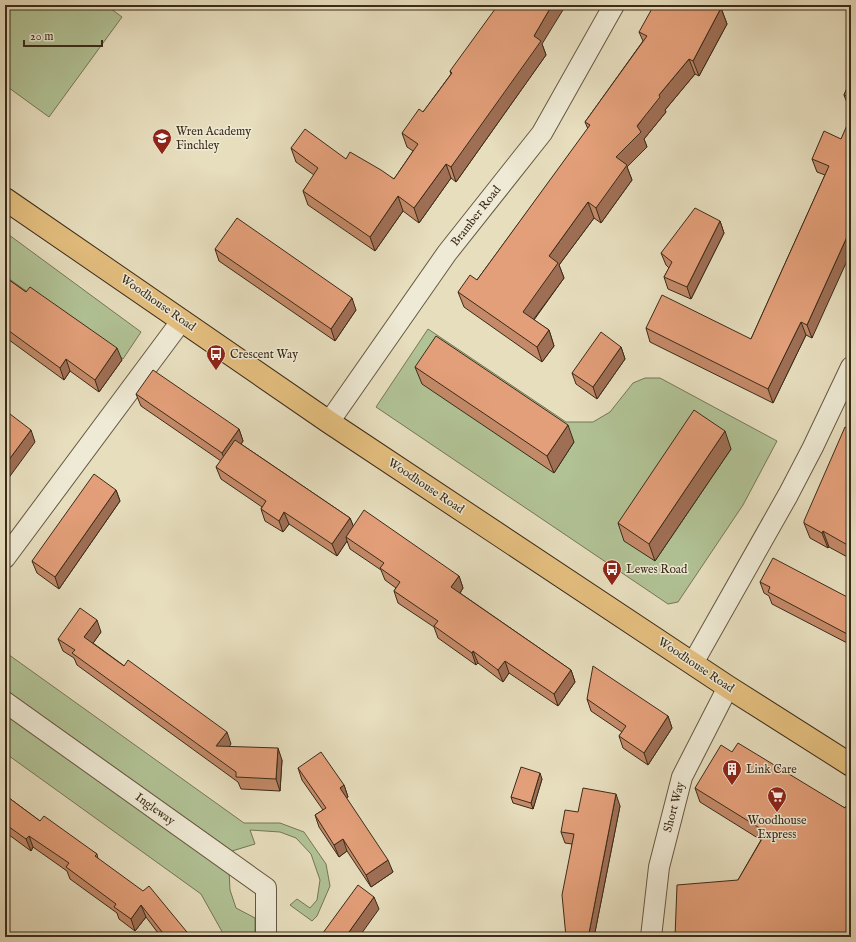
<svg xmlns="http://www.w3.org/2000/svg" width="856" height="942" font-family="'IM FELL English',serif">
	<rect width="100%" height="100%" fill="#e7debe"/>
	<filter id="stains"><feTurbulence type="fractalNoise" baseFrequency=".005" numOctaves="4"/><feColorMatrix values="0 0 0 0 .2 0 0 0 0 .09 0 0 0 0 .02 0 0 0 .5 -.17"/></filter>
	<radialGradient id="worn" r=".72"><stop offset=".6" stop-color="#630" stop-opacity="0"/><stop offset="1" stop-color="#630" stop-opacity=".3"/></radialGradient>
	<g fill="#b1c295" stroke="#767657">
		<path d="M5 5H106L122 17 49 117 5 85Z"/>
		<path d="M5 232 141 332 123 359 5 276Z"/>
		<path d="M428 329 566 422H593L610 412 633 383 645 378H660L777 441 743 505 678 602 668 604 376 407Z"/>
		<path d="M5 652 244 823H280L304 832 326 864 330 886 317 916 312 921 290 905 297 899 310 908 317 900 320 880 311 854 296 838 280 832 250 830 255 844 232 851 5 689Z"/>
		<path d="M5 710 229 870 230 890 236 908 255 918V937H225L201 894 5 753Z"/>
	</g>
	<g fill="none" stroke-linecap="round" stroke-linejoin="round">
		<g stroke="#665842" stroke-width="22">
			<g id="street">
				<path d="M329 422 447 253 542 133 614 5"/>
				<path d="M5 558 182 320"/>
				<path d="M693 663 788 495 813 447 851 367"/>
				<path d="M5 702 266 888V937"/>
				<path d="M651 937 659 867 682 777 728 687"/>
			</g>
		</g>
		<g stroke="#3b2b19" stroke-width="24">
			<path id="primary" d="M5 199 329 422 728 687 851 765"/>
		</g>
		<use href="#street" stroke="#efead5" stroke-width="20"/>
		<use href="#primary" stroke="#e4bf7f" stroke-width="22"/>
	</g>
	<g fill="#c38968" stroke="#3b2b19">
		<path d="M720 7 721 8 727 24 699 76 695 74 665 110 666 112 644 139 647 147 627 167 632 180 601 223 594 218 559 265 564 278 534 320 549 330 554 346 542 362 464 307 458 292 477 280 588 129 585 122 643 41 639 32Z"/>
		<path d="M542 44 546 55 456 182 451 178 419 223 403 211 375 251 308 205 303 191 314 175 296 162 291 148 346 159 394 179 413 151 407 147 402 133 423 112 451 74 450 71Z"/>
		<path d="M851 79V109L849 108 844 95Z"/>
		<path d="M841 139 812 338 806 335 773 403 650 342 646 328 751 339 825 175 817 172 812 159Z"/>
		<path d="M720 221 724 233 691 299 668 289 664 277 669 268 666 265 661 253Z"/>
		<path d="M215 249 356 310 335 341 219 261Z"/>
		<path d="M5 277 122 360 99 392 70 371 64 380 5 337Z"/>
		<path d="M621 347 625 359 597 399 576 384 572 373Z"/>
		<path d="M415 367 574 442 554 473 422 384Z"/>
		<path d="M136 394 239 429 243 441 241 444 350 518 353 526 459 576 463 588 460 593 571 670 575 682 558 706 509 673 503 682 478 663 476 665 438 638 434 627 398 603 394 591 396 588 385 580 381 570 350 549 347 541 337 556 289 524 283 532 265 521 261 509 262 507 221 479 216 467 221 461 141 406Z"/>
		<path d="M851 430V559L829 547 828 548 810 538 804 523Z"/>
		<path d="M731 449 655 561 624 541 618 523Z"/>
		<path d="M116 490 120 501 59 589 37 573 32 561Z"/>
		<path d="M760 582 851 599V645L772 604 769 596 764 593Z"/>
		<path d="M101 632 93 643 231 744 229 746 282 760 280 791 241 789 238 782 77 665 74 658 63 651 58 639Z"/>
		<path d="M587 699 668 716 672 728 648 765 623 748 619 736 622 732 591 711Z"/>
		<path d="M732 752 845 808 738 880 761 840 700 802 695 788Z"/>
		<path d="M298 768 344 785 348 797 346 798 393 872 371 887 347 851 339 857 319 827 315 815 323 810 302 780Z"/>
		<path d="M542 779 533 809 513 803 511 797Z"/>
		<path d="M5 795 40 821 97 854 98 859 191 937H161L146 917 135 931 119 919 117 913 70 879 67 871 33 847 31 851 5 832Z"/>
		<path d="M620 806 594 937H566L572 844 565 843 561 832 578 812Z"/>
	</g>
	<g fill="#9f6f55" stroke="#3b2b19">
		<path d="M552 5H566L542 44 546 55 456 182 451 167 534 36Z"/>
		<path d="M710 5H721L715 17Z"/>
		<path d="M721 8 727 24 699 76 693 61Z"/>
		<path d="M689 59 695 74 665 110 666 112 644 139 647 147 627 167 632 180 601 223 596 208 616 157 659 95Z"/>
		<path d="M446 164 451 178 419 223 414 208Z"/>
		<path d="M398 196 403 211 375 251 370 237Z"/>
		<path d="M588 202 594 218 559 265 564 278 528 327 523 312 549 256Z"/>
		<path d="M720 221 724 233 691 299 687 287Z"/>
		<path d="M851 228V252L812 338 807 325Z"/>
		<path d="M352 298 356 310 335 341 331 329Z"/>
		<path d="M801 322 806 335 773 403 768 389Z"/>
		<path d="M549 330 554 346 542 362 537 347Z"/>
		<path d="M621 347 625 359 597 399 593 387Z"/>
		<path d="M117 348 122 360 99 392 95 380Z"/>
		<path d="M66 359 70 371 64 380 60 368Z"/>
		<path d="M568 425 574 442 554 473 547 456Z"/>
		<path d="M239 429 243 441 227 465 222 453Z"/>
		<path d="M31 430 35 442 5 483V465Z"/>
		<path d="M725 431 731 449 655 561 649 544Z"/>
		<path d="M116 490 120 501 59 589 55 577Z"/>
		<path d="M284 512 289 524 283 532 279 521Z"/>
		<path d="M350 518 355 530 346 537 347 541 337 556 332 544Z"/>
		<path d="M823 531 829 547 828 548 822 533Z"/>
		<path d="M459 576 463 588 456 599 451 587Z"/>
		<path d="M97 620 101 632 89 649 84 637Z"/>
		<path d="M473 651 478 663 476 665 472 653Z"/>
		<path d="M505 661 509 673 503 682 498 670Z"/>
		<path d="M571 670 575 682 558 706 554 694Z"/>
		<path d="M668 716 672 728 648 765 644 753Z"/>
		<path d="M227 732 231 744 221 758 216 746Z"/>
		<path d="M278 748 282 760 280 791 276 779Z"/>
		<path d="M540 773 542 779 533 809 531 803Z"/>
		<path d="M344 785 348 797 344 800 340 788Z"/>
		<path d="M616 794 620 806 594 937H590L589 933Z"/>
		<path d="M29 836 33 847 31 851 26 839Z"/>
		<path d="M343 839 347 851 339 857 334 845Z"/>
		<path d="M388 860 393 872 371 887 366 875Z"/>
		<path d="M374 897 379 909 359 937H349V932Z"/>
		<path d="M141 905 146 917 135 931 131 919Z"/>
	</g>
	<g fill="#e39f79" stroke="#3b2b19">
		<path d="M498 5H552L534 36 541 41 451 167 446 164 414 208 398 196 370 237 303 191 318 168 291 148 305 129 346 159 350 152 381 170 394 179 418 144 402 133 419 109 423 112 452 73 450 71Z"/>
		<path d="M654 5H715L721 8 693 61 689 59 659 95 660 97 637 126 641 132 616 157 627 165 596 208 588 202 549 256 558 263 523 312 549 330 537 347 458 292 470 275 477 280 590 125 585 122 647 36 639 32Z"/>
		<path d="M851 79V98L844 95Z"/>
		<path d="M851 116V228L807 325 801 322 768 389 646 328 662 295 751 339 829 166 812 159 824 131 841 139Z"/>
		<path d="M695 208 720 221 687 287 664 277 672 262 661 253Z"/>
		<path d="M237 218 352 298 331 329 215 249Z"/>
		<path d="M5 277 26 292 30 287 117 348 95 380 66 359 60 368 5 328Z"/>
		<path d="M601 332 621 347 593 387 572 373Z"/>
		<path d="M436 336 568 425 547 456 415 367Z"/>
		<path d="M153 370 239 429 222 453 136 394Z"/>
		<path d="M694 410 725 431 649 544 618 523Z"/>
		<path d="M10 414 31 430 5 465V421Z"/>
		<path d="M845 427 851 430V547L823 531 822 533 804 523V521Z"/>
		<path d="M235 440 350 518 332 544 284 512 279 521 261 509 266 501 216 467Z"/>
		<path d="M94 474 116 490 55 577 32 561Z"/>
		<path d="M364 510 459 576 451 587 571 670 554 694 505 661 498 670 473 651 472 653 434 626 438 621 394 591 400 582 380 568 384 563 346 537Z"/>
		<path d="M773 558 851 599V636L768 592 770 587 760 582Z"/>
		<path d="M80 608 97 620 84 637 124 666 128 660 227 732 216 746 278 748 276 779 236 777V772L72 653 75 650 58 639Z"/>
		<path d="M593 666 668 716 644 753 619 736 626 726 587 699Z"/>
		<path d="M738 743 845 808 846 806 851 809V937H675L677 885 738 880 766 832 695 788 721 745 732 752Z"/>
		<path d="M321 752 344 785 340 788 388 860 366 875 343 839 334 845 315 815 326 808 298 768Z"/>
		<path d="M521 767 540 773 531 803 511 797Z"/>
		<path d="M583 788 616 794 589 933 576 934 578 937H566L562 895 574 834 561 832 565 810 578 812Z"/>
		<path d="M5 795 40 821 44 816 97 854 95 856 143 891 149 886 191 937H166L141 905 131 919 114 907 116 904 66 867 69 863 29 836 26 839 5 824Z"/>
		<path d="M358 885 374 897 349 932V937H320Z"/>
	</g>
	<defs>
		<g id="school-pin" transform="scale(1)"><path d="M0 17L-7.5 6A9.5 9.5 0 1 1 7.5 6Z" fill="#8f2418" stroke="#efead5"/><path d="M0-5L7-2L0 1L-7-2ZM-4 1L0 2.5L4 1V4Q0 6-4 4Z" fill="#fff"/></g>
		<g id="bus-pin" transform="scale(1)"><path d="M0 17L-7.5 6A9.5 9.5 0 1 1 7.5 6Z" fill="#8f2418" stroke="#efead5"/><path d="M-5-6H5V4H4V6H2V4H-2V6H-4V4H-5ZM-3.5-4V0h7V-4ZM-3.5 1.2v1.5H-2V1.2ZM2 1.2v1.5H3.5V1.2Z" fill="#fff"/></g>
		<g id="building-pin" transform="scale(1)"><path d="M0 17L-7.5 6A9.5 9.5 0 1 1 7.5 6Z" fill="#8f2418" stroke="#efead5"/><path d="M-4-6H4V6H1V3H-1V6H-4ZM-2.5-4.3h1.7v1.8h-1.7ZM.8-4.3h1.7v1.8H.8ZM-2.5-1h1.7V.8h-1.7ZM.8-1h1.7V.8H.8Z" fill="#fff"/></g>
		<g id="supermarket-pin" transform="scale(1)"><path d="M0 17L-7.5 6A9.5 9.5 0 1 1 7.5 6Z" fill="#8f2418" stroke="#efead5"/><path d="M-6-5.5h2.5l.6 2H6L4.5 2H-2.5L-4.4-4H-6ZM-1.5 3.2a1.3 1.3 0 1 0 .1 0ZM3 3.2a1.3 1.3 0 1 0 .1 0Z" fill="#fff"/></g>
	</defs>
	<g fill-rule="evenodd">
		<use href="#school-pin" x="162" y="138"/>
		<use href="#bus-pin" x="216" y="354"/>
		<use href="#bus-pin" x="612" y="569"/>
		<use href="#building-pin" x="732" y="769"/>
		<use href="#supermarket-pin" x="777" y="796"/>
	</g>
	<g text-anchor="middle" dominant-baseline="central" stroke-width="3" stroke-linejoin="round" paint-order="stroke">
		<g font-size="12" fill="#3b2b19" stroke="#efead5" text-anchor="start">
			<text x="176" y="131">Wren Academy<tspan x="176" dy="14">Finchley</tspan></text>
			<text x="230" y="354">Crescent Way</text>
			<text x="626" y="569">Lewes Road</text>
			<text x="746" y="769">Link Care</text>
			<text x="777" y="820" text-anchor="middle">Woodhouse<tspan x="777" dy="14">Express</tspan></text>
		</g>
		<g font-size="12" fill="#3b2b19" stroke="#efead5">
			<text transform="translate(476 216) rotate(-52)">Bramber Road</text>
			<text transform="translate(158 303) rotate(35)">Woodhouse Road</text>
			<text transform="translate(426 486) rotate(34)">Woodhouse Road</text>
			<text transform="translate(696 665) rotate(34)">Woodhouse Road</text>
			<text transform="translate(674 807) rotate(-75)">Short Way</text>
			<text transform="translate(155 809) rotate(36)">Ingleway</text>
		</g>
	</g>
	<rect width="856" height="942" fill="none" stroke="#e7debe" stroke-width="20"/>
	<rect x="6" y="6" width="844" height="930" fill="none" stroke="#3b2b19" stroke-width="2"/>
	<rect x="10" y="10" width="836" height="922" fill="none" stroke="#3b2b19"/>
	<path d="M24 40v6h78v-6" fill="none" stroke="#3b2b19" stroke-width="2"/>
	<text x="30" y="40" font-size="12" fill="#3b2b19" stroke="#efead5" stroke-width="3" paint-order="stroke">20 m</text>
	<rect width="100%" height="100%" filter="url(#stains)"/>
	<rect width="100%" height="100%" fill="url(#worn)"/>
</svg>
